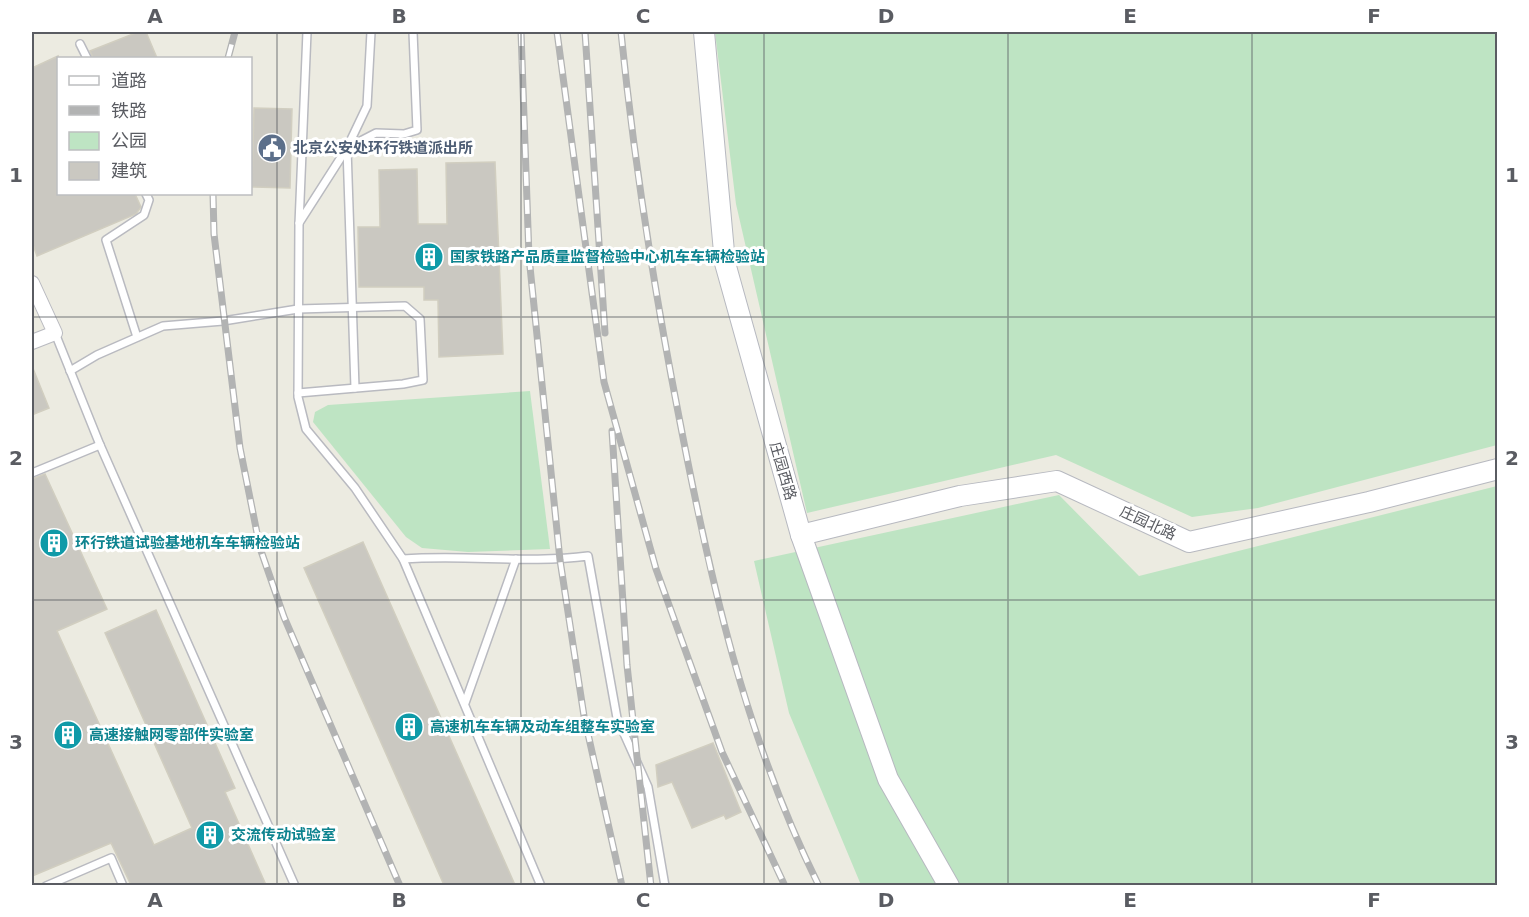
<svg xmlns="http://www.w3.org/2000/svg" width="1529" height="917" font-family="'DejaVu Sans','Noto Sans SC',sans-serif">
	<rect width="100%" height="100%" fill="#ecebe1"/>
	<g fill="#bee4c3">
		<path d="M715 32H1497V445L1258 508 1192 517 1056 455 807 513 736 204Z"/>
		<path d="M530 391 550 549 468 552 422 548 406 537 313 422 315 412 328 405Z"/>
		<path d="M1497 486V885H861L789 713 754 561 1059 495 1139 576Z"/>
	</g>
	<g fill="#cac8c1" stroke="#d1cec0" stroke-width="1.5">
		<path d="M138 32H146L157 58H93L90 51Z"/>
		<path d="M58 56V194H135L141 207 136 214 37 256 32 242V68Z"/>
		<path d="M254 108 292 109 290 188 252 187Z"/>
		<path d="M495 162 503 354 439 357 438 300H424V287H359L358 227H380L379 170 417 169 418 224H447L446 163Z"/>
		<path d="M32 366 49 408 32 415Z"/>
		<path d="M45 474 107 609 57 631 154 845 192 828 105 633 156 610 235 788 225 792 266 885H131L111 843 32 876V479Z"/>
		<path d="M363 542 515 885H444L304 568Z"/>
		<path d="M713 743 741 812 726 819 724 815 692 828 672 782 658 787 656 765Z"/>
	</g>
	<g fill="none" stroke-linecap="round" stroke-linejoin="round">
		<g stroke="#b9bac0" stroke-width="10">
			<g id="lane">
				<path d="M307 32 299 224 298 397 306 429 355 488 403 559C465 554 527 564 588 556L617 718 648 787 665 886"/>
				<path d="M80 44 87 58"/>
				<path d="M347 148 355 388"/>
				<path d="M347 148 376 133 404 134 417 130 413 32"/>
				<path d="M299 223 347 148 367 106 371 32"/>
				<path d="M55 333 100 445 295 886"/>
				<path d="M137 337 106 240 144 215 149 200 146 194"/>
				<path d="M70 371 97 355 163 326 223 321 298 309 405 306 420 319 423 380 403 384 298 393"/>
				<path d="M32 473 100 445"/>
				<path d="M403 559 541 886"/>
				<path d="M465 703 516 559"/>
				<path d="M46 886 111 858 123 886"/>
			</g>
		</g>
		<g stroke="#b9bac0" stroke-width="16">
			<path id="street" d="M32 283 55 333 32 342"/>
		</g>
		<g stroke="#b7b9c0" stroke-width="22">
			<g id="secondary">
				<path d="M704 32 725 263 801 535 888 779 949 886"/>
				<path d="M801 535 960 496 1057 481 1189 542 1369 502 1498 469"/>
			</g>
		</g>
		<use href="#lane" stroke="#fff" stroke-width="7"/>
		<use href="#street" stroke="#fff" stroke-width="14"/>
		<use href="#secondary" stroke="#fff" stroke-width="20"/>
		<g stroke="#b2b3b3" stroke-width="7">
			<g id="rail">
				<path d="M521 32 529 257 560 560 584 716 622 886"/>
				<path d="M557 32 604 382 656 569 722 752 785 886"/>
				<path d="M585 32 605 333"/>
				<path d="M621 32C634 161 654 289 679 417 710 579 745 737 819 886"/>
				<path d="M228 58 235 32"/>
				<path d="M213 194 214 234 240 448 260 548 284 617 400 886"/>
				<path d="M612 431 627 665 651 886"/>
			</g>
		</g>
		<use href="#rail" stroke="#fff" stroke-width="4.5" stroke-dasharray="14" stroke-linecap="butt"/>
	</g>
	<path fill="none" stroke="#5a5c62" stroke-width="1.5" stroke-opacity="0.55" d="M277 32V886M521 32V886M764 32V886M1008 32V886M1252 32V886M32 317H1498M32 600H1498"/>
	<defs>
		<g id="civic-disc" transform="scale(1.5)"><circle r="9.5" fill="#5c6f8a" stroke="#fff"/><path d="M-.6-6.5H3V-4.5H.6V-3L4-1V1h2V6H-6V1h2V-1L-.6-3ZM-1.2 2.5V6h2.4V2.5Z" fill="#fff"/></g>
		<g id="building-disc" transform="scale(1.5)"><circle r="9.5" fill="#0f9aa8" stroke="#fff"/><path d="M-4-6H4V6H1V3H-1V6H-4ZM-2.5-4.3h1.7v1.8h-1.7ZM.8-4.3h1.7v1.8H.8ZM-2.5-1h1.7V.8h-1.7ZM.8-1h1.7V.8H.8Z" fill="#fff"/></g>
	</defs>
	<g fill-rule="evenodd">
		<use href="#civic-disc" x="272" y="148"/>
		<use href="#building-disc" x="429" y="257"/>
		<use href="#building-disc" x="54" y="543"/>
		<use href="#building-disc" x="409" y="727"/>
		<use href="#building-disc" x="68" y="735"/>
		<use href="#building-disc" x="210" y="835"/>
	</g>
	<g text-anchor="middle" dominant-baseline="central" stroke-width="6" stroke-linejoin="round" paint-order="stroke">
		<g font-size="15" font-weight="bold" fill="#4e5e75" stroke="#fff" text-anchor="start">
			<text x="293" y="148">北京公安处环行铁道派出所</text>
		</g>
		<g font-size="15" font-weight="bold" fill="#0d838f" stroke="#fff" text-anchor="start">
			<text x="450" y="257">国家铁路产品质量监督检验中心机车车辆检验站</text>
			<text x="75" y="543">环行铁道试验基地机车车辆检验站</text>
			<text x="430" y="727">高速机车车辆及动车组整车实验室</text>
			<text x="89" y="735">高速接触网零部件实验室</text>
			<text x="231" y="835">交流传动试验室</text>
		</g>
		<g font-size="15" fill="#5a5c62" stroke="#fff">
			<text transform="translate(783 471) rotate(74)">庄园西路</text>
			<text transform="translate(1148 523) rotate(25)">庄园北路</text>
		</g>
	</g>
	<rect width="1529" height="917" fill="none" stroke="#ffffff" stroke-width="66"/>
	<rect x="57" y="57" width="195" height="138" fill="#ffffff" stroke="#bdbec0" stroke-width="1.5"/>
	<rect x="69" y="76" width="30" height="9" fill="#ffffff" stroke="#bdbec0" stroke-width="1.5"/>
	<text x="111" y="87" font-size="18" fill="#5a5c62">道路</text>
	<rect x="69" y="106" width="30" height="9" fill="#b2b3b3" stroke="#bdbec0" stroke-width="1.5"/>
	<text x="111" y="117" font-size="18" fill="#5a5c62">铁路</text>
	<rect x="69" y="132" width="30" height="18" fill="#bee4c3" stroke="#bdbec0" stroke-width="1.5"/>
	<text x="111" y="147" font-size="18" fill="#5a5c62">公园</text>
	<rect x="69" y="162" width="30" height="18" fill="#cac8c1" stroke="#bdbec0" stroke-width="1.5"/>
	<text x="111" y="177" font-size="18" fill="#5a5c62">建筑</text>
	<rect x="33" y="33" width="1463" height="851" fill="none" stroke="#5a5c62" stroke-width="2"/>
	<g font-size="20" text-anchor="middle" font-weight="bold" fill="#5a5c62">
		<text x="155" y="23">A</text>
		<text x="399" y="23">B</text>
		<text x="643" y="23">C</text>
		<text x="886" y="23">D</text>
		<text x="1130" y="23">E</text>
		<text x="1374" y="23">F</text>
		<text x="16" y="182">1</text>
		<text x="1512" y="182">1</text>
		<text x="16" y="465">2</text>
		<text x="1512" y="465">2</text>
		<text x="16" y="749">3</text>
		<text x="1512" y="749">3</text>
		<text x="155" y="907">A</text>
		<text x="399" y="907">B</text>
		<text x="643" y="907">C</text>
		<text x="886" y="907">D</text>
		<text x="1130" y="907">E</text>
		<text x="1374" y="907">F</text>
	</g>
</svg>
